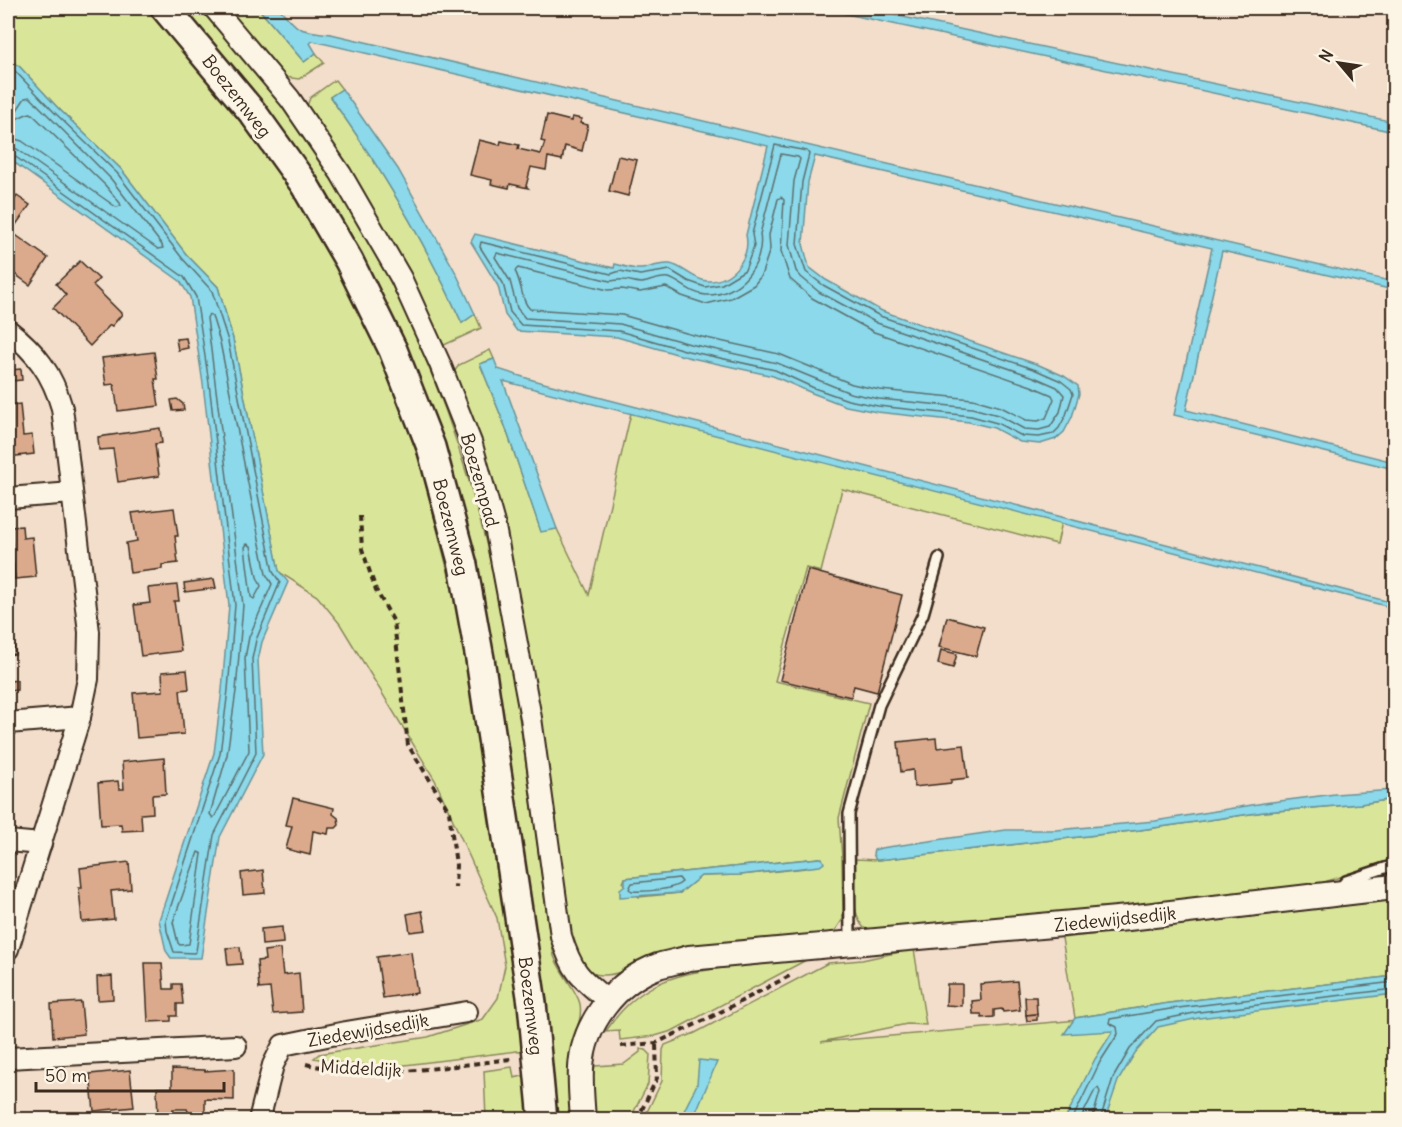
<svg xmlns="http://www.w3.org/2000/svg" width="1402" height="1127" font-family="Delius,sans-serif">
	<rect width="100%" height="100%" fill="#f2decb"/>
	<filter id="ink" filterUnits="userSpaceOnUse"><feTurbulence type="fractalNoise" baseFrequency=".0167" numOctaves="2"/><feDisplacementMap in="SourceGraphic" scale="12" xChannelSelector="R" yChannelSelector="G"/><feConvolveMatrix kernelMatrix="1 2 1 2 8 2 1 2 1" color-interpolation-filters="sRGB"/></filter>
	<g filter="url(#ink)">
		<g fill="#d9e699" stroke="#8a885c" stroke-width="1.5" fill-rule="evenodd">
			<path d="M8 8H145L192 59 285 180 336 265 384 363 420 462 454 595 477 729 525 1050 397 1066 347 1064 314 1058 319 1054 428 1037 483 1019 498 998 505 966 497 918 435 780 340 624 317 596 279 572 233 339 218 287 186 254 121 169 58 108 20 67 8 58Z"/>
			<path d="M182 8H202L209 15C238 51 269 86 295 123 394 262 458 414 495 581 514 669 525 760 538 849 543 885 547 920 554 956 560 973 577 990 580 1004 583 1021 572 1038 570 1054 566 1075 570 1098 571 1119H556C550 1014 532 908 516 803 501 700 487 596 459 495 409 311 308 149 182 8Z"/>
			<path d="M226 8H258L304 62 316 53 324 63 299 79 284 77Z"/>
			<path d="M335 80 342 89 330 97C383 170 425 241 462 323L475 314 481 328 442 346C408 260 359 182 307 106L310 98Z"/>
			<path d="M490 350 494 359 480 364 505 426 541 531 557 529 589 595 631 413 1062 522 1057 544 842 489 821 572 806 568 775 681 869 703 839 818 842 858 843 919 835 931 829 935 630 968C616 975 595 980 582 967 578 962 575 954 573 949L470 417 454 372 459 365ZM819 858 806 868 740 875 701 876 680 893 639 897 623 883 625 878Z"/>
			<path d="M1394 799V860L1296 891 868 931C849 920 855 879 855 859L878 860 1140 830 1264 812 1360 804Z"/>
			<path d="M1394 900V976L1169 1003 1075 1018 1062 938Z"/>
			<path d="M914 949 926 1025 907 1024 821 1042 1394 993V1119L643 1120 662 1081 663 1050 665 1045 695 1033 828 963 862 960Z"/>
			<path d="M808 959 672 1031 655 1036 620 1040 619 1030 606 1031C640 980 677 974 734 966 759 963 783 960 808 959Z"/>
			<path d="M640 1049 646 1050 650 1054 648 1084 630 1119 594 1120 592 1079 595 1066 624 1064 640 1052Z"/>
			<path d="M512 1067 514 1078 527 1075 529 1119H486L484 1071Z"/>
		</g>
		<g fill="#8bd9ea" stroke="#6b9398" stroke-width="1.5">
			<path d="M258 8H279C301 33 298 30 331 34L1394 282V290L1222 251 1186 410 1394 462V469L1174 415 1212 248 815 156 808 182 803 244 809 267 826 280 882 311 1039 365 1064 376 1078 386 1079 394 1072 417 1064 432 1056 439 1040 444 1020 442 994 428 969 422 877 412 846 406 812 393 773 376 687 357 617 337 517 331 505 315 498 286 471 242 475 234 614 268 615 264C624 266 634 270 642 269 652 267 660 263 670 264 683 266 693 280 707 281 732 282 751 257 746 235L768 146 313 41 310 43 316 53 304 62Z"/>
			<path d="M819 8H861L1394 122V132Z"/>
			<path d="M8 58 20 67 58 108 121 169 186 254 218 287 233 339 279 571 288 582 262 642 258 660 263 754 220 837 201 958H171L166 951 159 920 214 753 222 690 229 605 203 384 190 297 180 281 8 158V99H11L13 91 8 86Z"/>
			<path d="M342 89 398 169 456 273 475 314 462 323C425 242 382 169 330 97Z"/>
			<path d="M494 359 498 369 536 381 1394 603V608L503 381 557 529 541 532 505 426 480 364Z"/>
			<path d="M1394 790V799L1360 804 1264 812 1140 830 878 860H876L873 854 874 850 881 848 1006 830H1056L1155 821 1264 803 1335 794Z"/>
			<path d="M819 858H822L824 863 820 866 740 875 701 876 680 893 620 897V889L625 885V878Z"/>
			<path d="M1394 976V994L1199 1018 1158 1027 1135 1053 1118 1081 1105 1119H1065L1095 1059 1113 1031 1064 1034 1075 1018 1169 1003Z"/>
			<path d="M699 1060 717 1062 693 1119H680L697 1084Z"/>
		</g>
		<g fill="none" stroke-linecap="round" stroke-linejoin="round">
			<g stroke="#5b7070" stroke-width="1.5">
				<path d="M8 66 16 72 54 112 117 173 182 258 212 291 228 341 273 572 280 582 256 640 252 659 256 753 214 835 196 951 194 953 174 952 167 931 166 921 220 754 228 690 235 605 209 383 196 297 184 277 13 155 8 154"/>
				<path d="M8 112 17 110 25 98 30 97 111 179 162 245 163 248 158 249 17 149 8 146"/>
				<path d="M8 121C18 121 24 113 31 113L105 185 120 203 121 206 116 207 22 141 8 137"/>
				<path d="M775 145 807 151 809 154 802 182 797 244 806 272 823 285 880 316 1036 370 1061 381 1071 389 1073 394 1066 415 1059 428 1053 434 1039 437 1022 436 997 423 971 416 878 406 848 400 814 388 775 370 688 351 619 331 521 325 510 312 503 283 480 247 481 242 611 274 620 271 640 275 670 270 688 281 705 287 722 284 745 270 754 246 752 234Z"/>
				<path d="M781 154 798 157 800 159 794 181 789 245 796 271 801 277 819 292 877 323 1034 377 1057 387 1064 395 1060 412 1050 427 1039 430 1024 429 998 415 972 408 879 399 850 393 777 363 690 344 620 324 525 318 517 308 510 281 495 257 497 253 610 281C615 281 619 279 623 280 630 280 635 283 642 283 650 282 660 276 669 278 681 282 691 294 706 295 739 296 765 265 760 234Z"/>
				<path d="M781 197 784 200 781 251 790 279 812 298 874 332 1031 386 1052 395 1054 399 1046 418 1038 421 1026 420 1001 407 973 399 880 390 852 384 779 354 693 335 622 315 530 309C521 301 522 283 515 271L518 268 608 290 622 289 640 292 666 287 682 296 706 304 731 298 754 285 761 276 770 249 769 235 778 199Z"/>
				<path d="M209 314 212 316 220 342 266 574 272 584 249 637 245 658 249 751 215 816 213 818 210 814 227 755 236 691 243 605 207 318Z"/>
				<path d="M247 544 251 546 257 577 261 586 254 599 251 597 245 547Z"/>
				<path d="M198 852 202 854 189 944 180 945 178 943 173 922Z"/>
				<path d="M679 878 682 882C674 890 644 892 632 891L629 889 632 883Z"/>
				<path d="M1072 1120 1100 1062 1118 1034 1117 1027 1109 1023 1110 1019 1170 1009 1394 982"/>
				<path d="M1080 1120 1095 1090 1098 1088 1100 1092 1092 1120"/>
				<path d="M1100 1120 1113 1078 1130 1049 1156 1021 1199 1012 1394 989"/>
			</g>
		</g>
		<g fill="#dbaa8d" stroke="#3b2a1e" stroke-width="1.5">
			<path d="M547 115 571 121 572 117 582 119 580 123 588 125 582 151 565 146 562 160 548 157 546 170 531 167 526 186 528 188 510 184 509 188 491 184 492 180 470 175 479 140 500 145 501 141 519 145 518 149 541 154 545 142 541 141Z"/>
			<path d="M618 156 637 160 628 196 609 191Z"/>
			<path d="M17 196 30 205 13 229 8 225V209Z"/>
			<path d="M10 231 48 258 30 285 8 269V234Z"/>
			<path d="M80 261 99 279 93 285 122 314 112 326 110 325 90 346 53 308 66 295 56 284Z"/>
			<path d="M186 338 188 348 178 350 176 339Z"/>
			<path d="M154 352 158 379H155L159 406 118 411 114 384 106 385 102 358Z"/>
			<path d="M21 369 22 380 11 381 10 370Z"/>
			<path d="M12 395 13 405 20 404 23 436 32 435 34 454 8 457V396Z"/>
			<path d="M177 399 183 404 184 410 173 411 171 400Z"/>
			<path d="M160 428 162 443 155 444 159 476 118 482 113 449 99 450 98 437Z"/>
			<path d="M174 508 178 536H175L178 563 162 565V569L130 573 126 543 137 541 132 513Z"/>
			<path d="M22 526 23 538 32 537 36 577 15 579 10 527Z"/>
			<path d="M8 539H11L15 579H8Z"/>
			<path d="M808 570 902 595 877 692 854 686 851 697 780 680Z"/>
			<path d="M214 579 216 588 185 592 184 583Z"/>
			<path d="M177 585 179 601H174L181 651 141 656 134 605 150 603 148 588Z"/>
			<path d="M947 617 984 627 976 656 939 647Z"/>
			<path d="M14 644 15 654 8 655V645Z"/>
			<path d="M941 650 957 654 953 668 938 664Z"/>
			<path d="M187 670 189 689 180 690 184 734 137 738 133 693 163 691 162 672Z"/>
			<path d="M17 680V690L8 691V683L10 681Z"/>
			<path d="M936 738 937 748 964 745 968 778 951 780V783L914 787 913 770 901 772 898 742Z"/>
			<path d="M8 743 14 793H8Z"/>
			<path d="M164 758 166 794 152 795 153 813 141 814 142 830 122 831 121 824 101 825 98 783 118 781 119 789H124L122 762Z"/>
			<path d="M293 798 334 808 333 814 338 818 339 825 336 828H329L328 834 313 831 310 855 286 849 292 826 286 825Z"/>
			<path d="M129 862 131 889 111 891 114 919 82 922 79 888H82L80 868Z"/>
			<path d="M263 870 265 893 243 895 241 873Z"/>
			<path d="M422 911 426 930 410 932 407 914Z"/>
			<path d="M282 927 283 943 262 945 261 929Z"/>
			<path d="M240 947 242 964 228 965 226 948Z"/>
			<path d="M280 949 283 975 299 973 302 1012 273 1014 270 988 259 989 257 961 265 960 264 951Z"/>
			<path d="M411 952 417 993 383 998 377 957Z"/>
			<path d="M145 963H162L164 989H173V984H181L183 1004H177V1016H171V1021L148 1022Z"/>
			<path d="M112 976 113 999 98 1000 97 977Z"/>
			<path d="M1017 981 1020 1010 1003 1012 1002 1009 994 1010V1017L982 1018 981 1014H973L972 1001 981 1000 980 984Z"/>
			<path d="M947 984H962V1006L946 1005Z"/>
			<path d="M1025 997H1036L1037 1014 1026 1015Z"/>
			<path d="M81 1002 84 1034 53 1037 51 1004Z"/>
			<path d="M1037 1014V1020L1027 1021 1026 1015Z"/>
			<path d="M172 1069 205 1070V1071L234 1069V1100L205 1099V1111L200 1119 191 1118 187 1109H173V1120H158L157 1088H172Z"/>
			<path d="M130 1070 134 1107 94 1111 90 1074Z"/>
		</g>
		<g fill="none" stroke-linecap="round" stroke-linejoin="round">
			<g stroke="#3b2a1e" stroke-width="14">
				<g id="service">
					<path d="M1341 887 1346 881 1394 865"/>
					<path d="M850 943 849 814 879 705 923 614 939 558"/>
				</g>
			</g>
			<g stroke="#3b2a1e" stroke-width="24">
				<g id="minor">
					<path d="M214 8 290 99 341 174 401 278 440 364 472 445 495 527 531 718 561 936C572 972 580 978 608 1001"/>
					<path d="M8 330C36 352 52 373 62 408L89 632 88 679 80 717 8 949"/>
					<path d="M8 498 72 493"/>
					<path d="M8 723 80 717"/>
					<path d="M8 841 41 844"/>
					<path d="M8 1058 236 1046"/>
					<path d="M259 1120 273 1065 283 1045 346 1032 467 1012"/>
				</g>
			</g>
			<g stroke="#3b2a1e" stroke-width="28">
				<path id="tertiary" d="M583 1120C582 1103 580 1085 581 1068 583 1024 616 981 658 966 668 963 679 961 689 958L1128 918 1394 887"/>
			</g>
			<g stroke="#3b2a1e" stroke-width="32">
				<path id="secondary" d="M165 8 253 113 304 184 349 261 393 350 431 447 463 565 480 659 532 1003 543 1120"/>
			</g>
			<g stroke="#3b2a1e" stroke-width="4" stroke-dasharray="6 4.5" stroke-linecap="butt">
				<path d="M360 516 362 549 376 590 394 622 408 745 449 811 456 865 455 888"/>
				<path d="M621 1046 656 1043 709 1018 793 974"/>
				<path d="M306 1064C373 1080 444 1067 511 1059"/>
				<path d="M637 1120 657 1078 656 1043"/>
			</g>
			<use href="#service" stroke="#fcf5e5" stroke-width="9"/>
			<use href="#minor" stroke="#fcf5e5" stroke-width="20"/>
			<use href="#tertiary" stroke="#fcf5e5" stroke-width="24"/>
			<use href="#secondary" stroke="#fcf5e5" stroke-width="27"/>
		</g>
	</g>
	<g text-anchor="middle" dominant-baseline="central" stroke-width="6" stroke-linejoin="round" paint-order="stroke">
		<g font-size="18" fill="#3b2a1e" stroke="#fcf5e5">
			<text transform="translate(237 96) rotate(52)">Boezemweg</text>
			<text transform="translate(480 480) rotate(74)">Boezempad</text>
			<text transform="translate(451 527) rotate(76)">Boezemweg</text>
			<text transform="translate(1115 919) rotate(-6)">Ziedewijdsedijk</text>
			<text transform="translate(531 1006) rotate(83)">Boezemweg</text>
			<text transform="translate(368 1030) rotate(-10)">Ziedewijdsedijk</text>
			<text transform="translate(361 1068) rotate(3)">Middeldijk</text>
		</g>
	</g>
	<rect width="1402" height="1127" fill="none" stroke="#fcf5e5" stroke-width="30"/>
	<rect x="15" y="15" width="1372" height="1097" fill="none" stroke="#3b2a1e" stroke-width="2" filter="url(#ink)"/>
	<g transform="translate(1339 63) rotate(299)" stroke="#fcf5e5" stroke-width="4.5" paint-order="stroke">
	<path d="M0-4.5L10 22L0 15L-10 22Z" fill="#3b2a1e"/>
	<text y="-9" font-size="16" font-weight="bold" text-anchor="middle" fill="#3b2a1e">N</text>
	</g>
	<path d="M36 1082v9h188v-9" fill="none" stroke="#3b2a1e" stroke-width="3"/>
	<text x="45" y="1082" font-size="18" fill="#3b2a1e" stroke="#fcf5e5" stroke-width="4.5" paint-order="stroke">50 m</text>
</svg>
